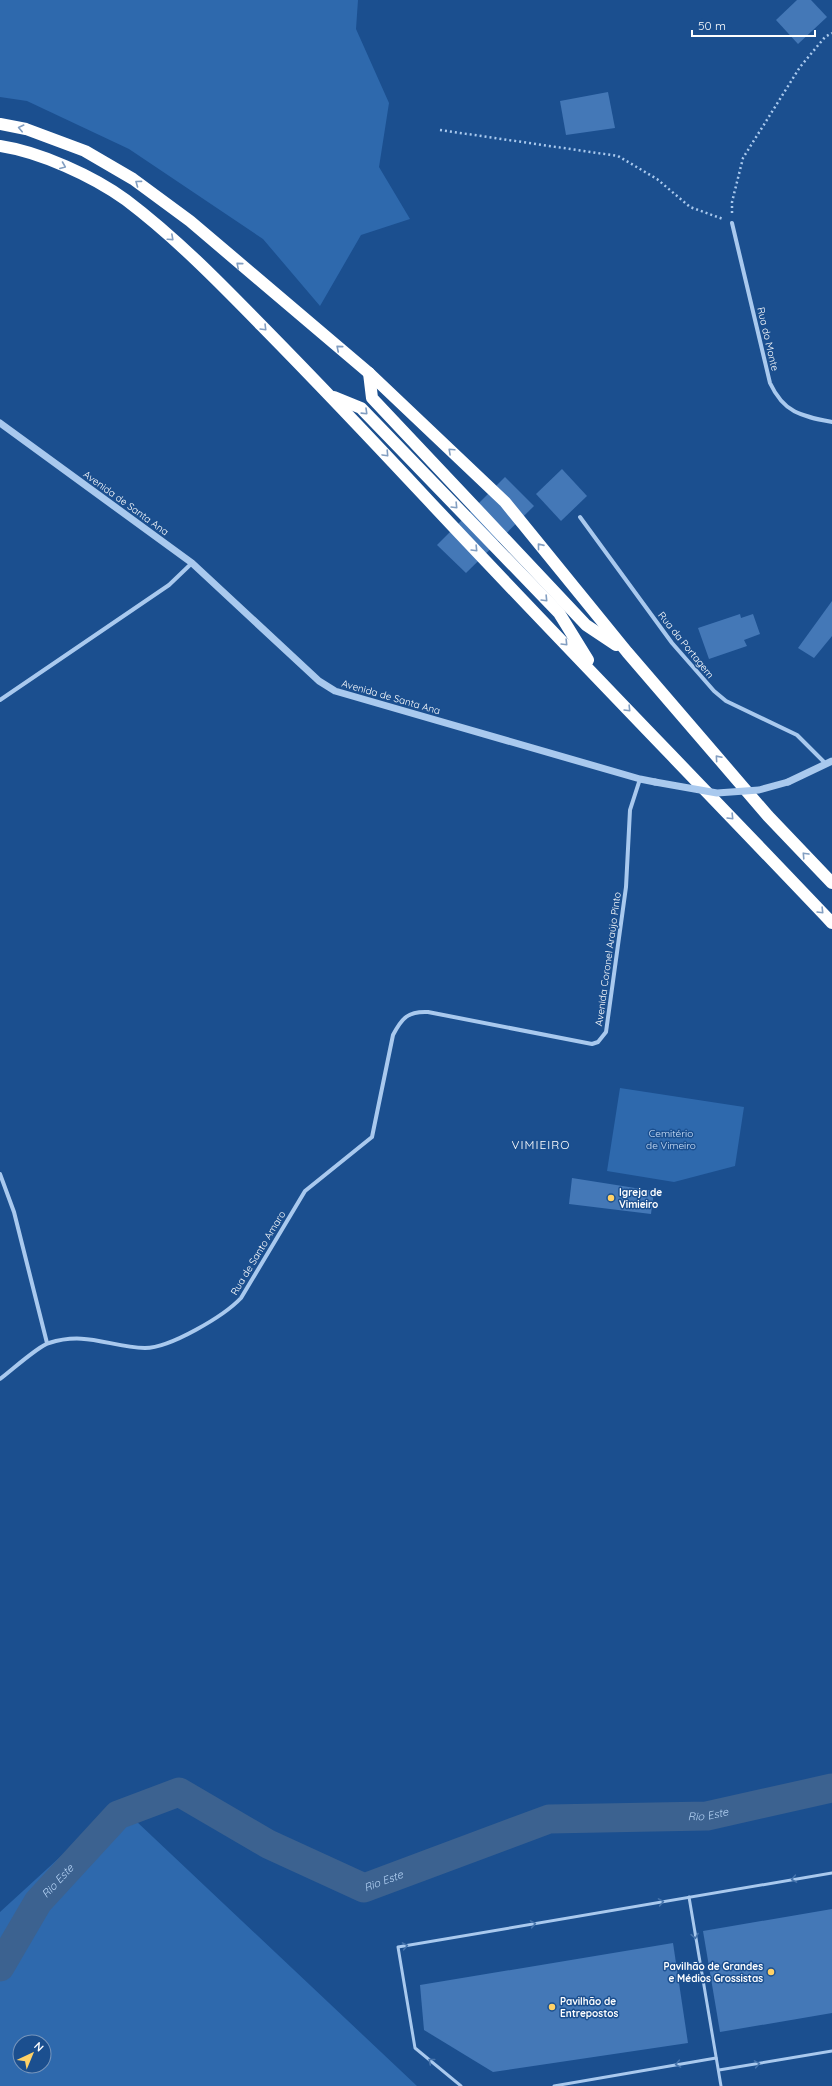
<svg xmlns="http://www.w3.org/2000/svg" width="832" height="2086" font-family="Quicksand,sans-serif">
	<rect width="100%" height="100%" fill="#1b4f8f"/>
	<g fill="#2e69ad" fill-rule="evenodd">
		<path d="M0 0H358L356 29 389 103 379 167 410 219 361 235 320 306 263 239 129 149 27 101 0 97Z"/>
		<path d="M620 1088 744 1107 735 1166 674 1182 607 1171Z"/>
		<path d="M118 1804 417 2086H0V1912ZM20 2042H44V2066H20Z"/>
	</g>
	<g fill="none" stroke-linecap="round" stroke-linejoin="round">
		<path stroke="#3c6290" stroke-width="29" id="s1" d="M0 1967 38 1902 118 1815 179 1792 268 1844 364 1888 549 1819 707 1816 832 1788"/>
	</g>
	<g fill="#4478b7">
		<path d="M797 0H811L827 17 798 44 776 20Z"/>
		<path d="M608 92 615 128 566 135 560 101Z"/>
		<path d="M562 469 587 496 561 521 536 494Z"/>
		<path d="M505 477 534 506 466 573 437 545Z"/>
		<path d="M832 601V636L814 658 798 648Z"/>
		<path d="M740 614 741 618 753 614 760 634 744 640 747 646 709 659 698 628Z"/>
		<path d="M572 1178 654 1191 651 1214 569 1204Z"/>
		<path d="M832 1909V2013L720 2032 703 1931Z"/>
		<path d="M673 1943 688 2043 493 2072 424 2030 420 1985Z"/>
	</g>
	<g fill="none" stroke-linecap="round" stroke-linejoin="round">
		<g stroke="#a9c9ee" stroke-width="2.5" stroke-dasharray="2 3" stroke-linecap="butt">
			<path d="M440 130 618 156 657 179 690 207 723 219"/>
			<path d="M732 213V202L743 158 800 67 825 37 832 33"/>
		</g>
		<g stroke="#a9c9ee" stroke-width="3">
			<path d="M689 1897 721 2086"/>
			<path d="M719 2070 832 2051"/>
			<path d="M461 2086 415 2048 398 1947 832 1873"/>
			<path d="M554 2086 716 2058"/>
		</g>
		<g stroke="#a9c9ee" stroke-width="4">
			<path d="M732 223 770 383C784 413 801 416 832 422"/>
			<path d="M580 517 672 643 714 691 726 701 797 735 826 764"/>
			<path d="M0 700 169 585 192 563"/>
			<path d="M0 1174 14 1212 47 1343"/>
			<path d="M0 1379C11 1371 38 1346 49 1343 86 1331 110 1347 145 1348 170 1348 224 1316 241 1298L305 1191 372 1137 393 1035C402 1018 408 1011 428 1012L592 1044 598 1042 606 1032 626 887 630 810 640 779"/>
		</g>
		<g stroke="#a9c9ee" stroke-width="7">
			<path d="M0 423 192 563 319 681 335 691 640 779 655 782"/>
			<path d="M788 782 832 761"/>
		</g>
		<g stroke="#fff" stroke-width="12">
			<path d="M0 124 26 129 85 151 133 179 190 221 369 373 505 502 627 652 768 816 832 883"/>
			<path d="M0 146C40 152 93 176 126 200 175 237 219 282 262 326 318 383 374 442 429 501 562 643 698 782 832 923"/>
			<path d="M369 373 372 398 586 625 616 645"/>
			<path d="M334 397 361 408 559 613 588 660"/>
		</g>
		<path stroke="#a9c9ee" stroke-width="7" d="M655 782 717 793 759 790 788 782"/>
	</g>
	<defs><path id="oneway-chevron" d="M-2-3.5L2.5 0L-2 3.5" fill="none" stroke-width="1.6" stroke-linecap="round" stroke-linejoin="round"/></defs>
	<g stroke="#829ec1">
		<use href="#oneway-chevron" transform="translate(21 128) rotate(-167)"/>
		<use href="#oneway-chevron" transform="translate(63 166) rotate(22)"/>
		<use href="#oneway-chevron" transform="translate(138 183) rotate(-144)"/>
		<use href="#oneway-chevron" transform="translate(171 238) rotate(42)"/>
		<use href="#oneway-chevron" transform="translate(239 265) rotate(-139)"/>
		<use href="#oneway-chevron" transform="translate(264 328) rotate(45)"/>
		<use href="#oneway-chevron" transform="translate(339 348) rotate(-140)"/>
		<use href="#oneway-chevron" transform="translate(365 412) rotate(44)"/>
		<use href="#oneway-chevron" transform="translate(451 451) rotate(-137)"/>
		<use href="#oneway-chevron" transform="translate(386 454) rotate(47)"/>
		<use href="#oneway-chevron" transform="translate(455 506) rotate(46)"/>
		<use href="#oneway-chevron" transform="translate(540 546) rotate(-129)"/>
		<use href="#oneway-chevron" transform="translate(475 549) rotate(46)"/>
		<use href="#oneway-chevron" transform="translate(545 599) rotate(46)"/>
		<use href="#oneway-chevron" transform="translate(565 643) rotate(46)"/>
		<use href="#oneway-chevron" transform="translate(628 709) rotate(46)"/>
		<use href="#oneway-chevron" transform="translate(718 758) rotate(-131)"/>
		<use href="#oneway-chevron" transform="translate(731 817) rotate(46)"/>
		<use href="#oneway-chevron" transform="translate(805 855) rotate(-133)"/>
		<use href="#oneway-chevron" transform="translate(821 911) rotate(46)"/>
	</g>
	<g stroke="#4674ac">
		<use href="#oneway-chevron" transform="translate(794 1879) rotate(170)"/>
		<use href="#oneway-chevron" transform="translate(661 1902) rotate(-10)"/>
		<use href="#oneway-chevron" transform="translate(533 1924) rotate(-10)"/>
		<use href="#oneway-chevron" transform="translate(695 1936) rotate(80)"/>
		<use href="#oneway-chevron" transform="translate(405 1946) rotate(-10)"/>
		<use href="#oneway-chevron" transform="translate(431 2061) rotate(-141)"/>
		<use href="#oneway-chevron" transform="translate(678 2064) rotate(170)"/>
		<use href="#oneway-chevron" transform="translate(757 2064) rotate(-10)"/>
	</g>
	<g fill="#ffd166" stroke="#1b4f8f" stroke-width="1.5">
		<circle cx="611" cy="1198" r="4"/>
		<circle cx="771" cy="1972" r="4"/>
		<circle cx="552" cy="2007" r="4"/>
	</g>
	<g text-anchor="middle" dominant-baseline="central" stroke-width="3" stroke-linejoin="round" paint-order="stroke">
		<g font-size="10" fill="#fff" stroke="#1b4f8f">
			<text transform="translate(768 339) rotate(77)">Rua do Monte</text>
			<text transform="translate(126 503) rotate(36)">Avenida de Santa Ana</text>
			<text transform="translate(686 645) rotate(51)">Rua da Portagem</text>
			<text transform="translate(391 697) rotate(16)">Avenida de Santa Ana</text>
			<text transform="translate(608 959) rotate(-82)">Avenida Coronel Araújo Pinto</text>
			<text transform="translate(258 1253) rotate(-59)">Rua de Santo Amaro</text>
		</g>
		<g font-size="10" fill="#cfe3fa" stroke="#1b4f8f">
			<text x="671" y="1133">Cemitério<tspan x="671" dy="12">de Vimeiro</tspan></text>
		</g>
		<g font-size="10" font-weight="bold" fill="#fff" stroke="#1b4f8f" text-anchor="start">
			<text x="619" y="1192">Igreja de<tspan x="619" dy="12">Vimieiro</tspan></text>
			<text x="763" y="1966" text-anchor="end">Pavilhão de Grandes<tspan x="763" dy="12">e Médios Grossistas</tspan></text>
			<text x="560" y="2001">Pavilhão de<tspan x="560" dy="12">Entrepostos</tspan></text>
		</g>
		<g font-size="11" font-style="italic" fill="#b5d3f5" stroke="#1b4f8f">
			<text stroke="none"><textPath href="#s1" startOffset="824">Rio Este</textPath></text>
			<text stroke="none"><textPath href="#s1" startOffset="488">Rio Este</textPath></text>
			<text stroke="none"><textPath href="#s1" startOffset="104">Rio Este</textPath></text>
		</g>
		<g font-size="12" letter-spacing="1" fill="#fff" stroke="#1b4f8f">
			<text x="541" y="1144">VIMIEIRO</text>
		</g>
	</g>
	<g transform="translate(32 2054) rotate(44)"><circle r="19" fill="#1b4f8f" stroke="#7695bc"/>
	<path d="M0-3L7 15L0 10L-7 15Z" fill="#ffd166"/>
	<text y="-6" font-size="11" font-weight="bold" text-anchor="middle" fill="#ffffff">N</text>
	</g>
	<path d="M692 30v6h123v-6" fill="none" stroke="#ffffff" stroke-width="2"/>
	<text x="698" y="30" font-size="12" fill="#ffffff" stroke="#1b4f8f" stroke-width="3" paint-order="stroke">50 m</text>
</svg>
